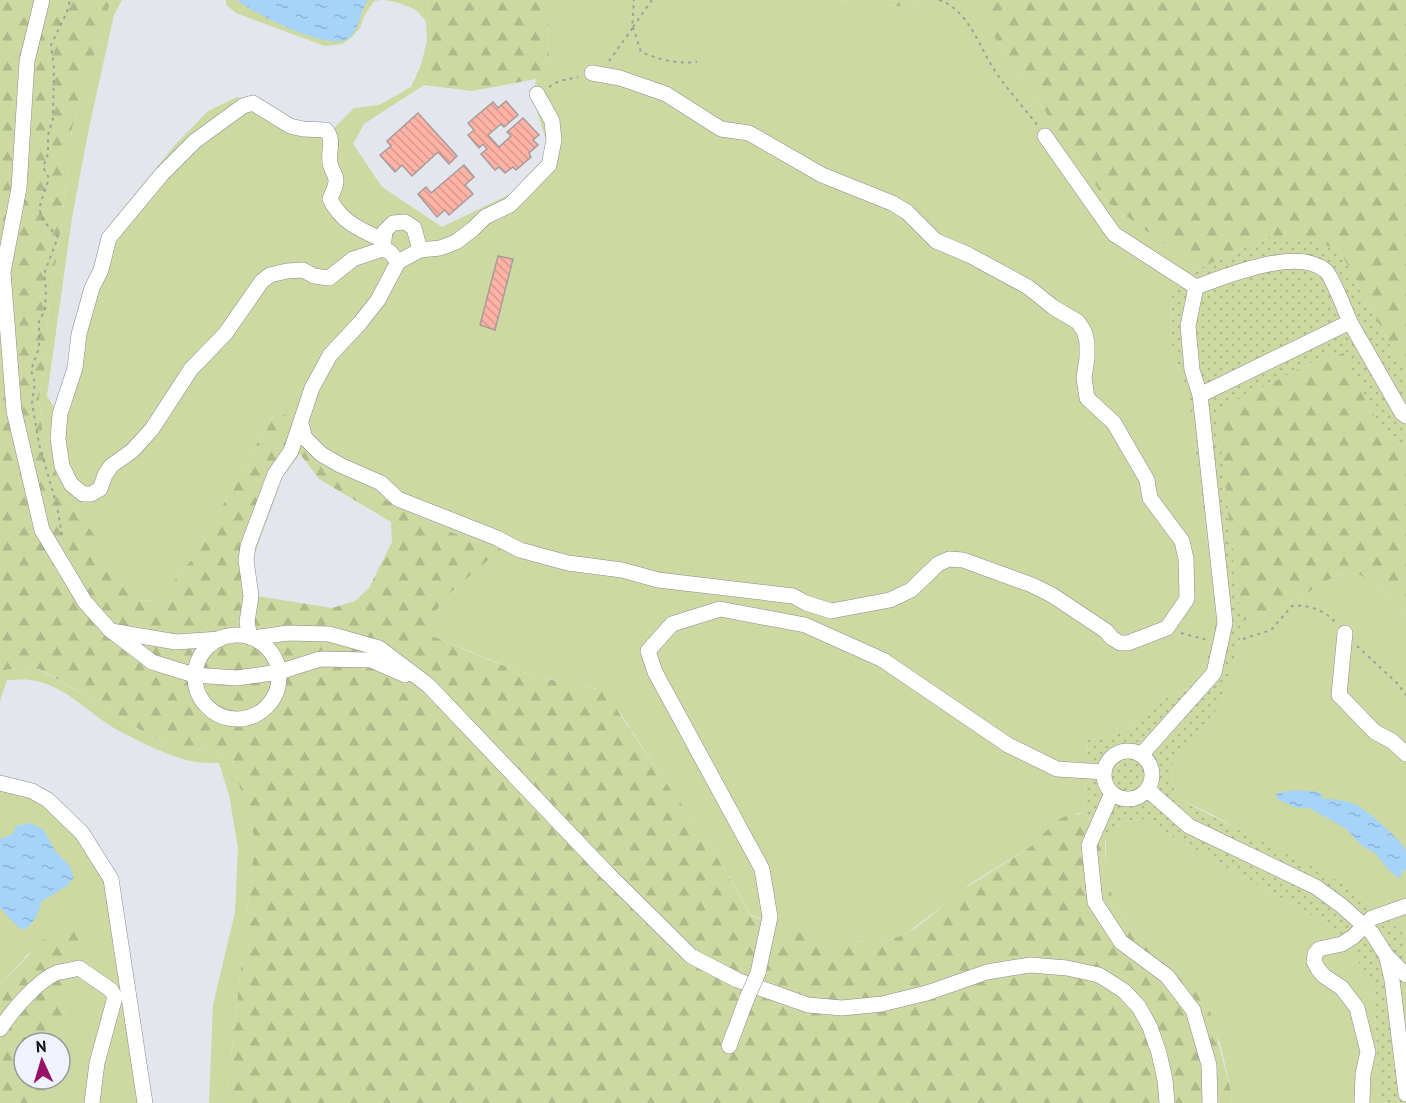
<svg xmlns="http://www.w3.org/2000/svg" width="1406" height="1103" font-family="'PT Sans',sans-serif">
	<defs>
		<pattern id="forest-firs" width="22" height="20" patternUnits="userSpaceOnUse" patternTransform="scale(1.5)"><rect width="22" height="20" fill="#cdd9a0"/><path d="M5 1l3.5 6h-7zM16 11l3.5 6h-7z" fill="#afb989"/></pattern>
		<pattern id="garden-dots" width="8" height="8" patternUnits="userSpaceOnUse" patternTransform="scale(1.5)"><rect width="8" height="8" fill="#cdd9a0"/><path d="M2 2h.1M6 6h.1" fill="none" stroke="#afb989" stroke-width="1.8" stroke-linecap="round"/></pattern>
		<pattern id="water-ripples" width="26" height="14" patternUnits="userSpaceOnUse" patternTransform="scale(1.5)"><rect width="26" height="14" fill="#a5d3f9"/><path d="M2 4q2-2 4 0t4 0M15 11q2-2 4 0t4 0" fill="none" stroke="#8db4d5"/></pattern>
		<pattern id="building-back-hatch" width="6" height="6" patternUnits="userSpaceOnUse" patternTransform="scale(1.5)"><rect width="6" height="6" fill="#fdb2a6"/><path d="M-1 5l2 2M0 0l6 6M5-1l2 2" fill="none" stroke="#d8988e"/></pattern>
	</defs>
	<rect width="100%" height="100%" fill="#e4e6ee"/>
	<g fill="#cdd9a0">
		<path d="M111 0H122L114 15 89 128 72 218 47 396 56 410 102 240 110 224 175 145 208 111 237 97 263 103 298 125 332 130 354 108 379 105 411 87 421 65 427 41 426 21 416 10 399 3 385 0H428L431 47 424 85 364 124 353 144 382 187 442 227 510 194 543 159 546 140 533 98 536 79 550 60 547 34 552 0H840L915 8 920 0H963L976 10 1107 202 1198 269 1172 294 1171 345 1189 401 1217 616 1206 662 1188 689 1164 697 1124 732 1088 740 1084 814 1077 813 1052 825 1030 847 973 882 906 934 892 939 854 942H827L813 938 751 915 706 838 664 780 621 714 595 688 537 677 513 669 430 635V621L444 598 500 549 453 533 326 470 303 446 293 418 277 411 264 431 194 557 157 601 133 600 108 566 100 543 62 490 43 437 39 399 45 367 49 304 61 230 72 128Z"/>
		<path d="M226 0H382L374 1 363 18 360 28 352 37 342 44 325 46 236 13 226 5Z"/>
		<path d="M1358 573 1380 588 1406 613V936L1364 898 1211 814 1177 798 1171 781 1173 762 1199 734 1222 701 1239 646 1243 621 1301 597 1336 575Z"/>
		<path d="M16 668 38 669 108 708 148 735 190 751 210 750 232 759 255 840 226 1103H209L213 1005 235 912 238 848 229 795 219 763C210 763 200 763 191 761 170 757 134 739 114 728 87 712 64 684 30 680 23 679 15 680 7 680L0 701V671Z"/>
		<path d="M0 773 3 778 49 792 63 803 91 832 112 869 119 895 132 965 152 1103H45L52 1079H60V1044L70 980 83 942 29 953 0 985Z"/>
		<path d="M1147 819 1168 834 1334 928 1374 984 1379 1103H1231L1232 1095 1220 1043 1182 974 1131 930 1113 900 1106 871V843L1122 822Z"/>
	</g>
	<g fill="url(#forest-firs)" fill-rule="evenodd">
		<path d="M0 0H111L72 128 61 230 49 304 45 367 39 399 43 437 62 490 100 543 108 566 133 600 157 601 194 557 264 431 277 411 293 418 303 446 326 470 453 533 501 549 444 598 430 621V635C464 649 498 665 534 676 558 683 583 682 606 693L664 780 706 838 751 916 827 942H854L892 939 906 934 917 927 938 910 950 898 1030 847 1057 820 1071 814H1084L1097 824 1105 837 1106 871 1113 900 1131 930 1182 974 1208 1004 1232 1095 1231 1103H226L255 840 232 759 210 750 190 751 148 735 108 708 39 669 16 668 0 671ZM300 454 319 479 391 522 392 542 369 588 355 601 332 608 257 596 250 567 283 476Z"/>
		<path d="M428 0H552L547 34 550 60 536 79 472 91 424 85 431 47Z"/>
		<path d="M840 0H920L915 8Z"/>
		<path d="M963 0H1406V374L1339 250 1269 237 1198 269 1107 202 976 10Z"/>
		<path d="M1344 353 1383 433 1406 449V613L1380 588 1357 573 1336 575 1301 597 1243 621 1237 594 1216 410 1321 358Z"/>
		<path d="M73 926 83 942 70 980 60 1044 24 1043V1079H52L47 1101 45 1103H0V985L56 927Z"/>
	</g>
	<path fill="url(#garden-dots)" d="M1269 237 1312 240 1339 250 1406 374V449L1383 433 1344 353 1321 358 1217 410 1237 594 1243 621 1239 646 1222 701 1199 734 1173 762 1171 781 1177 798 1327 874 1364 898 1406 936V1103H1379L1374 984 1334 928 1168 834 1147 819 1122 822 1106 843C1104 830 1095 821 1084 814L1088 740 1124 732 1164 697 1188 689 1206 662 1217 616 1189 401 1171 345 1172 294 1198 269Z"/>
	<g fill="url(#water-ripples)">
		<path d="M237 0H368C359 11 360 34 345 40 324 49 254 14 237 0Z"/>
		<path d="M1297 790 1319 792 1324 799C1330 798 1351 802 1357 805 1366 810 1403 841 1406 851 1406 856 1406 865 1406 870L1402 871 1401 877 1398 878 1387 868 1375 853 1362 846 1345 828 1309 808H1296L1276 798 1277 793Z"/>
		<path d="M30 823 43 829 56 852 69 865 74 877 67 886 41 902C39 913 35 921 26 929H20L0 908V839L13 834 16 826Z"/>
	</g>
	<g fill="url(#building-back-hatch)" stroke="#a69c9b" stroke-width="1.5">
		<path d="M506 101 518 115 504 127 501 124 488 135 499 147 511 136 507 132 523 118 539 135 533 140 538 145 529 153 531 157 516 170 513 167 505 173 499 167 495 170 481 154 487 149 483 144 479 148 468 135 474 130 468 123 493 102 498 108Z"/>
		<path d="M418 113 457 156 449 164 438 152 412 176 402 165 395 172 380 155 391 146 387 141Z"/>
		<path d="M464 165 474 177 465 185 473 194 449 215 445 210 437 217 418 194 426 187 431 193Z"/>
		<path d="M498 256 513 259 495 330 480 325Z"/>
	</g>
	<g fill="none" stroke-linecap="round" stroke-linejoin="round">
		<g stroke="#898b93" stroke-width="16">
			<g id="minor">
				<path d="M42 0 27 61 19 188 3 272 14 411 42 530 85 602 111 631 176 642 220 639"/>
				<path d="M1045 136 1114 234 1196 287"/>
				<path d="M383 240C361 230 341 222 330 199 332 193 336 187 336 181 336 174 333 173 331 167 326 154 336 142 326 130L303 129 290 126 253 103 243 106 195 141 162 174 109 238 101 270 92 288 79 334 75 368 60 414 58 439 62 466 71 484 83 494H91L100 489 105 475 111 466 132 451 152 429 191 369 225 334 262 281 270 275 287 271 303 270 314 276 329 278 353 259 383 249 390 252 398 262"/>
				<path d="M383 249 385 231 393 223 405 222 414 228 420 250"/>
				<path d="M1200 395 1192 370 1188 326 1196 287C1227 276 1298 246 1326 271 1332 277 1346 312 1350 322"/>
				<path d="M301 424 305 438 321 454 340 465 381 483 398 499 497 538 520 550 568 563 622 570 658 580 793 596 806 603 831 611 890 600 911 590 938 564 949 559 963 560 1032 585 1052 595 1106 631 1112 638 1120 643H1128L1167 628 1187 599 1186 559 1182 541 1150 498 1147 480 1114 423 1087 398 1084 378 1087 358V342L1084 331 1078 322 1053 307 1028 287 969 255 936 241 907 212 892 203 822 175 749 133 721 129 666 94 620 78 592 73"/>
				<path d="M113 632 152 662 194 675 237 678 279 672 320 659 371 660 405 675"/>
				<path d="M1345 633 1339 695 1375 732 1392 741 1406 754"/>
				<circle cx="237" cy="677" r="42"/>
				<path d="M250 637 247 622 251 596 246 560 248 546 275 474 291 451 312 388 330 355 360 323 378 300 398 262 420 250 440 248 456 242 473 229 485 217 510 205 549 165 554 140 552 121 537 94"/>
				<path d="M252 638 288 633 329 634 379 648 428 685 608 874 691 956 737 980 808 1005 842 1008 882 1004 927 993 987 972 1030 965 1067 968 1099 975 1124 991 1139 1007 1150 1027 1159 1053 1165 1080 1167 1103"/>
				<circle cx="1128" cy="775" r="24"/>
				<path d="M1142 754 1214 673 1225 623 1200 395 1350 322 1402 413 1406 416"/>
				<path d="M0 783 32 791 48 800 82 833 111 879 145 1103"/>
				<path d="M1148 790 1189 826 1316 887 1342 906 1372 933 1386 955 1406 975"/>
				<path d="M1112 793 1089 845 1095 902 1121 942 1167 976 1193 1010 1209 1065 1210 1103"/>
				<path d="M1387 958 1392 980 1406 1094"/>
				<path d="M758 973 770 917 762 869 655 672 648 651 672 624 720 609 805 625 883 660 1008 745 1057 769 1104 772"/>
				<path d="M0 1029C12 1011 36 982 56 973 64 971 72 970 79 968L111 990 115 997 97 1063 92 1103"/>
				<path d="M729 1046 747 998"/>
				<path d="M1362 1103 1363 1074 1368 1052 1357 1008 1342 988 1324 976 1318 969 1314 961 1315 954 1319 949 1342 944 1353 937 1372 918 1406 906"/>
			</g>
		</g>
		<g stroke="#9e9fa5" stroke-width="2" stroke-dasharray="3 4.5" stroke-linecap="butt">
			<path d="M939 0C969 10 979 47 995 71 1008 90 1024 108 1038 126"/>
			<path d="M633 27 641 52C661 60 676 64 697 62"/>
			<path d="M633 27 652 0"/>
			<path d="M609 61 632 29 634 0"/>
			<path d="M549 87 559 81 578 77"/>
			<path d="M62 535 57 506 39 444 32 403 35 383 31 370 39 348V321L45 310 46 289 44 274 58 237C32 210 39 210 49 178L43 167 48 154V135L53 119 54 68 51 45 67 12 70 0"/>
			<path d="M1181 633 1207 640"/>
			<path d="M1243 639 1271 630 1292 606C1309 604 1326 611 1337 624"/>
			<path d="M1357 646 1397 683 1406 695"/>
		</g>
		<use href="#minor" stroke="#fff" stroke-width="15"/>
		<g stroke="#898b93" stroke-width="16" stroke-linecap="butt">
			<path id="minor-bridge" d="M747 998 758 973"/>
		</g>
		<use href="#minor-bridge" stroke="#fff" stroke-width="15"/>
	</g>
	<g transform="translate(42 1061) rotate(356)"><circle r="28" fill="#f1f3fc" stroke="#97999f" stroke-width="1.5"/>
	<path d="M0-4.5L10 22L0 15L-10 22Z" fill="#971166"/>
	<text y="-9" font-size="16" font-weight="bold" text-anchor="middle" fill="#111114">N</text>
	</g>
</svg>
